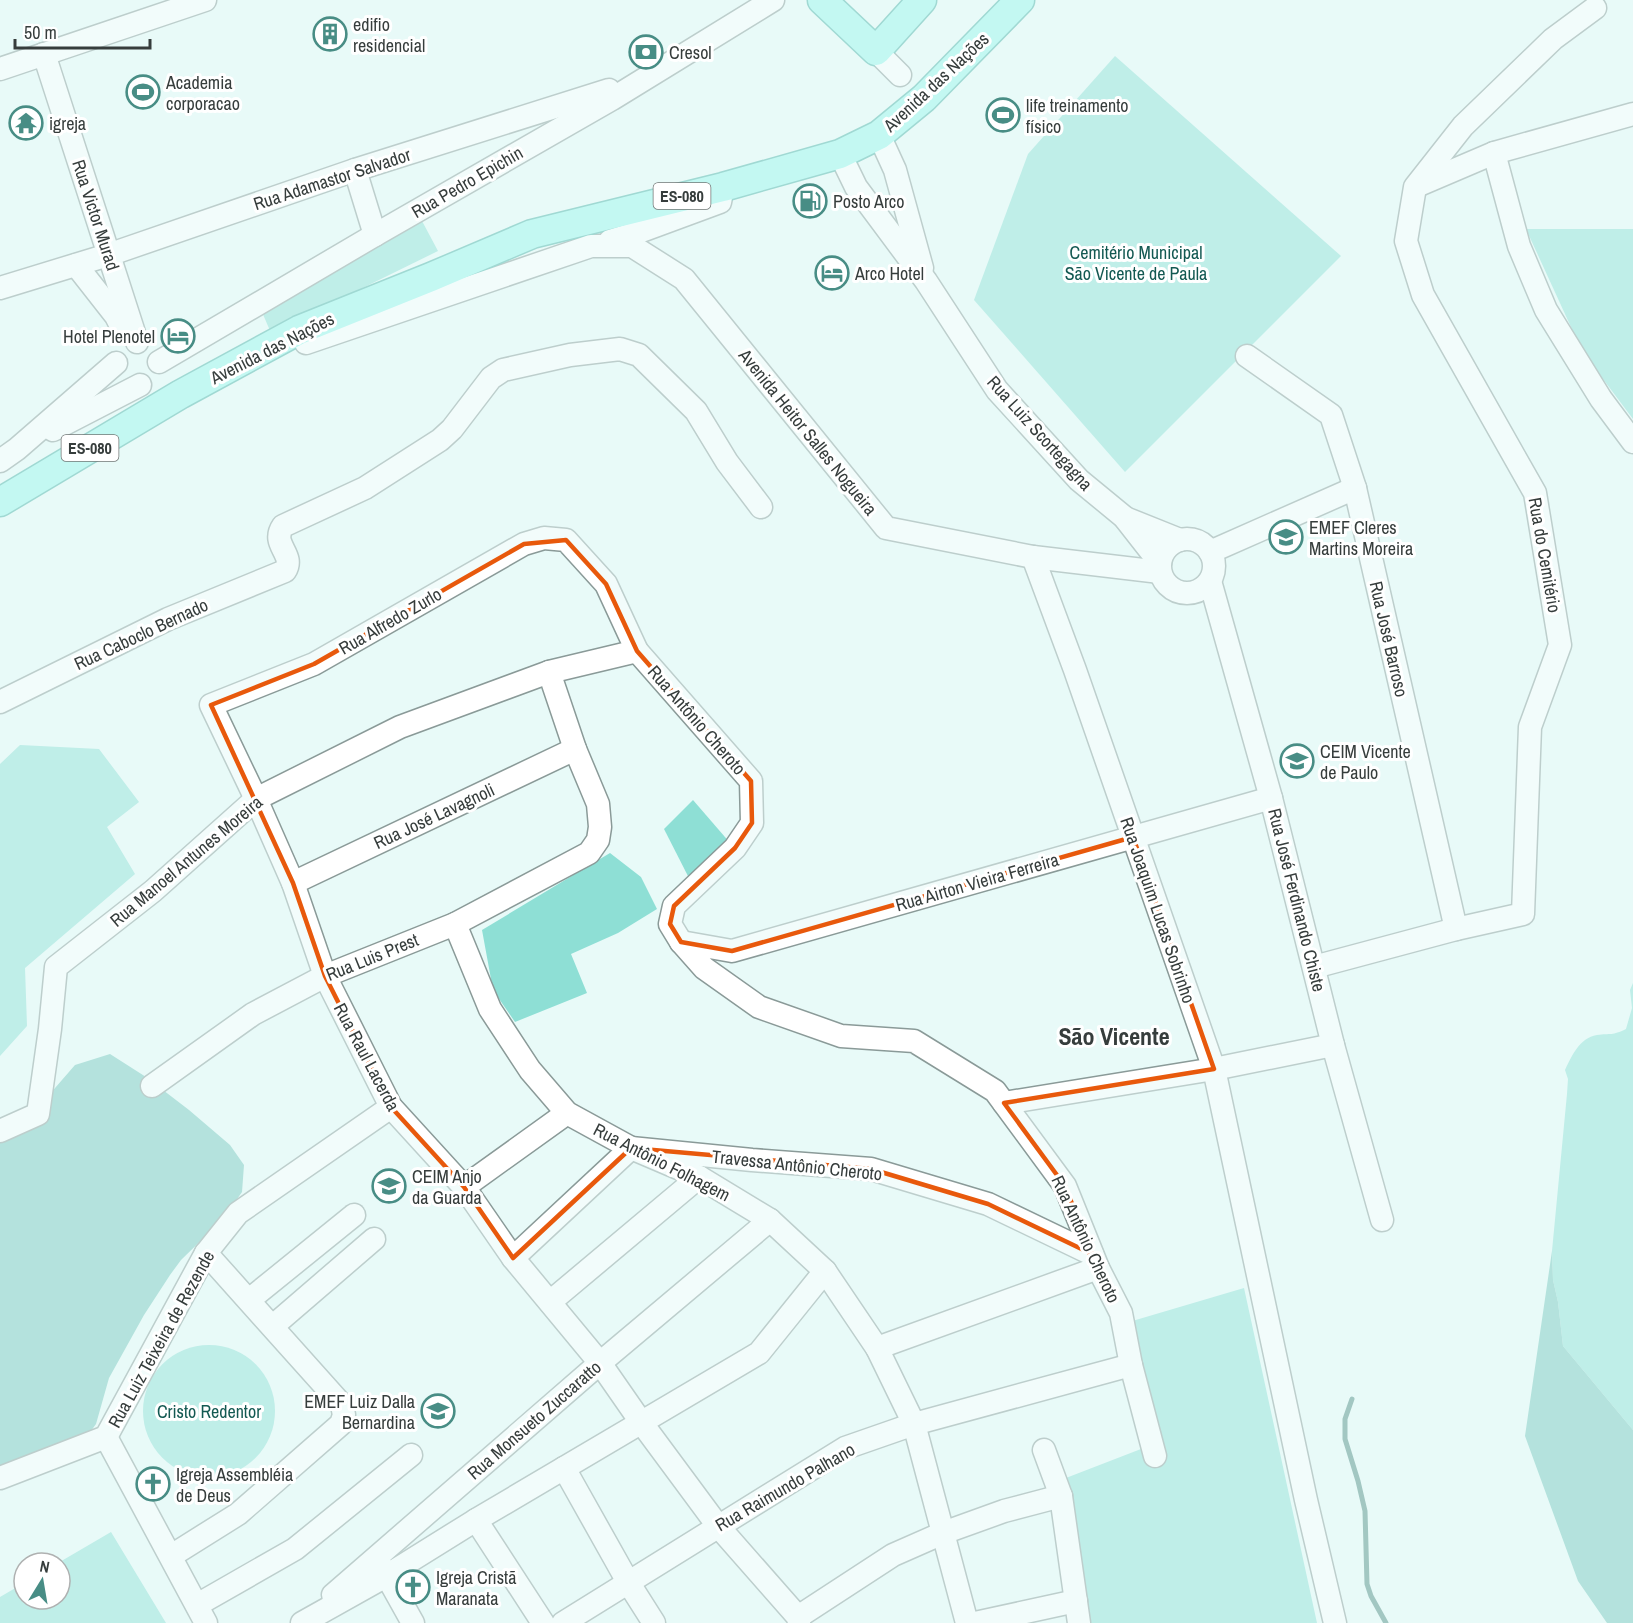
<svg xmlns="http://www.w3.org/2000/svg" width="1633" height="1623" font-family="'Archivo Narrow',sans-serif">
	<rect width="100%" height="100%" fill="#e8faf8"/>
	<g fill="#8edfd5">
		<path d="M1115 56 1341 256 1125 472 974 300 1028 154Z"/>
		<path d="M422 221 438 251 271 333 262 312Z"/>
		<path d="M1526 229H1633V419L1582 351Z"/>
		<path d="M20 745 99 749 139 802 107 827 135 874 25 968 27 1026 0 1056V764Z"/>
		<path d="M693 800 731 844 691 882 664 829Z"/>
		<path d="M610 853 641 877 657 909 618 933 571 954 587 993 515 1022 493 990 482 930Z"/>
		<path d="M1633 983V1430L1563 1346 1558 1302 1553 1280 1552 1251 1567 1094 1568 1079 1565 1070C1572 1056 1579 1038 1597 1035 1611 1033 1612 1036 1626 1029L1632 1008 1630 990Z"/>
		<path d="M1244 1288 1317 1623H1073L1053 1483 1141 1449 1129 1322Z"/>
		<circle cx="209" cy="1411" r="66"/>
		<path d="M111 1532 166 1623H0V1597L24 1583V1599H60V1563H58Z"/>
	</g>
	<g fill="#75c6bc">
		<path d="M110 1054 146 1077 189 1110 230 1145 244 1165 242 1192 223 1219 181 1260 170 1275 144 1315 109 1378 96 1424 75 1453 0 1481V1138L29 1118 75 1065Z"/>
		<path d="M1552 1251 1553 1280 1558 1302 1563 1346 1633 1430V1623H1607L1578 1581 1525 1436Z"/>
	</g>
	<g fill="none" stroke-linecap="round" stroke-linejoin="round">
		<path stroke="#4e8981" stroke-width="5" d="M1352 1399 1345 1419V1439L1358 1481 1365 1511 1367 1584 1371 1596 1386 1623"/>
		<g stroke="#8a9a98" stroke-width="25">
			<g id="minor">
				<path d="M876 51 900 75"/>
				<path d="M44 54 137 342"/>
				<path d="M0 69 205 0"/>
				<path d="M879 135 895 170 922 268"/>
				<path d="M1494 153 1519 246 1546 310 1601 399 1633 442"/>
				<path d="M840 154 856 187 926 281 997 390 1079 480 1124 517 1160 563"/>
				<path d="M355 170 375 235"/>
				<path d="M1419 185 1494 153 1633 114"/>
				<path d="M610 241 636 233 720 202 723 187"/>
				<path d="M76 265 116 316 124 332"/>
				<path d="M0 288 108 255 355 170 609 90"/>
				<path d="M306 343 591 246H632L684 279 886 528 1033 557 1160 572"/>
				<path d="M1247 356 1331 415 1355 488 1456 929"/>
				<path d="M159 362 375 235 612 99 773 0"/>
				<path d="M53 430 140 385"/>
				<path d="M0 461 17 449 116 363"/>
				<path d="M1125 518 1180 540"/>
				<circle cx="1187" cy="566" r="27"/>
				<path d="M1210 552 1355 488"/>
				<path d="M1033 557 1075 670 1214 1069 1306 1500 1335 1623"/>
				<path d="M1210 581 1271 798 1333 1045 1382 1220"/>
				<path d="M0 702 168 619 285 571C296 554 270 545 283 526L365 488 440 440 452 429 491 378 503 370 570 355 620 349 639 355 696 411 727 462 761 507"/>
				<path d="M293 883 575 749"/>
				<path d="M455 924 490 1009 530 1070 567 1113 631 1148 699 1177 770 1220 825 1271 877 1348 914 1424 967 1623"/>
				<path d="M681 942 732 951 1271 798"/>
				<path d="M1314 967 1456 929 1523 914 1530 727 1560 645 1535 493 1423 295 1406 241 1415 187 1463 126 1553 39 1595 8"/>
				<path d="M152 1086 253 1014 325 976 455 924 589 853 598 840 600 827 598 804 575 749 549 672"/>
				<path d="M1004 1103 1214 1069 1333 1045"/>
				<path d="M0 1131 38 1114 50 1029 56 967 153 891 256 799 400 727 549 672 637 651"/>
				<path d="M464 1187 567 1113"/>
				<path d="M513 1258 631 1148 752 1160 871 1169 988 1204 1092 1254"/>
				<path d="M249 1300 354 1215"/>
				<path d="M550 1302 699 1177"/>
				<path d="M273 1326 374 1239"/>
				<path d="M877 1348 1098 1268"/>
				<path d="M106 1437 206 1623"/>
				<path d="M1044 1450 1061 1496 1079 1623"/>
				<path d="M564 1468 628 1582 654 1623"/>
				<path d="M0 1478 106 1437 206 1253 238 1213 391 1107"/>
				<path d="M476 1520 543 1623"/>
				<path d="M171 1556 238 1514 341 1424 344 1415 342 1405 206 1253"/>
				<path d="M380 1564 413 1623"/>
				<path d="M333 1595 600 1363 770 1220"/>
				<path d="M197 1605 295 1549 411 1455"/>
				<path d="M798 1617 893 1555 943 1533 1004 1511 1061 1496"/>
				<path d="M302 1623 386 1576 476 1520 759 1353 825 1271"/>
				<path d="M563 1623 845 1448 914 1424 1131 1365"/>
				<path d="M799 1623 798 1617 718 1526 641 1422 600 1363 513 1258 464 1187 391 1107 325 976 293 883 256 799 211 705 314 664 524 544 544 538 566 540 606 584 637 651 751 781 752 823 735 848 674 906 670 924 681 942 704 968 759 1007 841 1036 914 1041 995 1091 1065 1186 1098 1268 1121 1313 1131 1365 1155 1456"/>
				<path d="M975 1623 1076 1601"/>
			</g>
		</g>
		<g stroke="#49b1a6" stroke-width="31">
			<g id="major">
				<path d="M822 0 876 51 922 0"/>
				<path d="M0 502 181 394 299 330 431 277 532 234 723 187 840 154 879 135 924 98 1020 0"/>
			</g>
		</g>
		<use href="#minor" stroke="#fff" stroke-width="22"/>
		<use href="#major" stroke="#98f5ec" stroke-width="28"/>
	</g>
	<path d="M0 0H1633V1623H0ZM566 540 606 584 637 651 751 781 752 823 735 848 674 906 670 924 681 942 732 951 1133 837 1214 1069 1004 1103 1065 1186 1092 1254 988 1204 871 1169 631 1148 513 1258 464 1187 391 1107 325 976 293 883 211 705 314 664 524 544Z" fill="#e8faf8" fill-opacity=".55" fill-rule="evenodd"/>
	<path fill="none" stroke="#e8590c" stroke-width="4.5" stroke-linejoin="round" d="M566 540 606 584 637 651 751 781 752 823 735 848 674 906 670 924 681 942 732 951 1133 837 1214 1069 1004 1103 1065 1186 1092 1254 988 1204 871 1169 631 1148 513 1258 464 1187 391 1107 325 976 293 883 211 705 314 664 524 544Z"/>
	<defs>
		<g id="building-ring" transform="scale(1.725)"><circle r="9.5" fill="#fff" stroke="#488d85" stroke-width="1.5"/><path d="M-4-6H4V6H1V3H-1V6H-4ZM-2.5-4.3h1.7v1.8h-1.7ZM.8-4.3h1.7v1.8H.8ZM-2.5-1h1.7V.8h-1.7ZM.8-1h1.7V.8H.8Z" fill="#488d85"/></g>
		<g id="bank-ring" transform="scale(1.725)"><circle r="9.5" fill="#fff" stroke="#488d85" stroke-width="1.5"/><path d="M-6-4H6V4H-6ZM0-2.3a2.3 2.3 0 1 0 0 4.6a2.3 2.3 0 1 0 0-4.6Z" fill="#488d85"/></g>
		<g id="stadium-ring" transform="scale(1.725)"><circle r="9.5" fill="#fff" stroke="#488d85" stroke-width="1.5"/><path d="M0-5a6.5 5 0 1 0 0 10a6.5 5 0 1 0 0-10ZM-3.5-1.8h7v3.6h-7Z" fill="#488d85"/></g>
		<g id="temple-ring" transform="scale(1.725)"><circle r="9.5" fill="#fff" stroke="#488d85" stroke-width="1.5"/><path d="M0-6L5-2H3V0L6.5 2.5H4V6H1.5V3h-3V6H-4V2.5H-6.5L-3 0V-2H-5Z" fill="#488d85"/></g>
		<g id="fuel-ring" transform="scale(1.725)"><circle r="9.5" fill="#fff" stroke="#488d85" stroke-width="1.5"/><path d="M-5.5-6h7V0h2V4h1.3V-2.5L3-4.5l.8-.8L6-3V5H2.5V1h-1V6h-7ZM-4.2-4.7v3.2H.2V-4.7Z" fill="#488d85"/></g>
		<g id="hotel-ring" transform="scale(1.725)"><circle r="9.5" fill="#fff" stroke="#488d85" stroke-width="1.5"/><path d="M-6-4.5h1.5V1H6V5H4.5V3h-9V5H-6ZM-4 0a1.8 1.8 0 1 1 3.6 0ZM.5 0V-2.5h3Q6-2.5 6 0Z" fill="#488d85"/></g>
		<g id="school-ring" transform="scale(1.725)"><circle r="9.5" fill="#fff" stroke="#488d85" stroke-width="1.5"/><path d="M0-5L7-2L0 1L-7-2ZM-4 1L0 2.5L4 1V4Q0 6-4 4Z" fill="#488d85"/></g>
		<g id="church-ring" transform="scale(1.725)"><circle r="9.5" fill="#fff" stroke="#488d85" stroke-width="1.5"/><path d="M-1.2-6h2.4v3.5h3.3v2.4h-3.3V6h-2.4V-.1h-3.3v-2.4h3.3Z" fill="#488d85"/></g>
	</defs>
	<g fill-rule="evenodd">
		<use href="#building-ring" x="330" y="34"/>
		<use href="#bank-ring" x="646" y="52"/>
		<use href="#stadium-ring" x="143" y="92"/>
		<use href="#stadium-ring" x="1003" y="115"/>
		<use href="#temple-ring" x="26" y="123"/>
		<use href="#fuel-ring" x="810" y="201"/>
		<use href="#hotel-ring" x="832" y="273"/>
		<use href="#hotel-ring" x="178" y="336"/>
		<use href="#school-ring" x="1286" y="537"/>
		<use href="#school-ring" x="1297" y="761"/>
		<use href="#school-ring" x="389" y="1186"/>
		<use href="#school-ring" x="438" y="1411"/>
		<use href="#church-ring" x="153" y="1484"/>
		<use href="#church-ring" x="413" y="1587"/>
	</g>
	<g text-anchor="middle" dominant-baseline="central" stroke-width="6" stroke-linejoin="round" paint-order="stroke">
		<g fill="#fff" stroke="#727776" stroke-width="1.5">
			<rect x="653.5" y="183" width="57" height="26" rx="4.5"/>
			<rect x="61.5" y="435" width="57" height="26" rx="4.5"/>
		</g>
		<g font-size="16" font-weight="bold" fill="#363d3c">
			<text x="682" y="196">ES-080</text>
			<text x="90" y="448">ES-080</text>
		</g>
		<g font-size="18" fill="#363d3c" stroke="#fff" text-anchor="start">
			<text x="353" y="24">edifio<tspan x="353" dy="21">residencial</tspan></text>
			<text x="669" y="52">Cresol</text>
			<text x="166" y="82">Academia<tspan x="166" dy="21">corporacao</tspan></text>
			<text x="1026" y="105">life treinamento<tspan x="1026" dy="21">físico</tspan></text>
			<text x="49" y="123">igreja</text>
			<text x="833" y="201">Posto Arco</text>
			<text x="855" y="273">Arco Hotel</text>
			<text x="155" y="336" text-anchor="end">Hotel Plenotel</text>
			<text x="1309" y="527">EMEF Cleres<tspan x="1309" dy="21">Martins Moreira</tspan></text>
			<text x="1320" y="751">CEIM Vicente<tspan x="1320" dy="21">de Paulo</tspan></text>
			<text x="412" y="1176">CEIM Anjo<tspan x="412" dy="21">da Guarda</tspan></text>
			<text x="415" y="1401" text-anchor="end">EMEF Luiz Dalla<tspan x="415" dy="21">Bernardina</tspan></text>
			<text x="176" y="1474">Igreja Assembléia<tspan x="176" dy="21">de Deus</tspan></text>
			<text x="436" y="1577">Igreja Cristã<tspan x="436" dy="21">Maranata</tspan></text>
		</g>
		<g font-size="18" fill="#363d3c" stroke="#fff">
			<text transform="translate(936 82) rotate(-43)">Avenida das Nações</text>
			<text transform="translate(332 179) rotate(-18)">Rua Adamastor Salvador</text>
			<text transform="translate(467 182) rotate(-30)">Rua Pedro Epichin</text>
			<text transform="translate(96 215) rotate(72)">Rua Victor Murad</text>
			<text transform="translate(272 348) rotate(-27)">Avenida das Nações</text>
			<text transform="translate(808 432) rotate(51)">Avenida Heitor Salles Nogueira</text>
			<text transform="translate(1040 433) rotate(48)">Rua Luiz Scortegagna</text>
			<text transform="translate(1545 555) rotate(80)">Rua do Cemitério</text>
			<text transform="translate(390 621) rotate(-30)">Rua Alfredo Zurlo</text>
			<text transform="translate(141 634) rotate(-25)">Rua Caboclo Bernado</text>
			<text transform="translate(1389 639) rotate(77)">Rua José Barroso</text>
			<text transform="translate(697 720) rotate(49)">Rua Antônio Cheroto</text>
			<text transform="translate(434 816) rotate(-25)">Rua José Lavagnoli</text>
			<text transform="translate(186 861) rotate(-40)">Rua Manoel Antunes Moreira</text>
			<text transform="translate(977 882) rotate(-16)">Rua Airton Vieira Ferreira</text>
			<text transform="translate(1297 900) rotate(76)">Rua José Ferdinando Chiste</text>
			<text transform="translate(1158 910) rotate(71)">Rua Joaquim Lucas Sobrinho</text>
			<text transform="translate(372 957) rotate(-22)">Rua Luis Prest</text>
			<text transform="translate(367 1057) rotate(62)">Rua Raul Lacerda</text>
			<text transform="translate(662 1162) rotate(27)">Rua Antônio Folhagem</text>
			<text transform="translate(797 1165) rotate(6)">Travessa Antônio Cheroto</text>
			<text transform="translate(1086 1239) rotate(65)">Rua Antônio Cheroto</text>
			<text transform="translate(161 1339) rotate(-61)">Rua Luiz Teixeira de Rezende</text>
			<text transform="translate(534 1420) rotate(-41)">Rua Monsueto Zuccaratto</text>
			<text transform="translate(785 1487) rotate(-30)">Rua Raimundo Palhano</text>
		</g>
		<g font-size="18" fill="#135952" stroke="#fff">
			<text x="1136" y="252">Cemitério Municipal<tspan x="1136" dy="21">São Vicente de Paula</tspan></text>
			<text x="209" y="1411">Cristo Redentor</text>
		</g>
		<g font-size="24" font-weight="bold" fill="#363d3c" stroke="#fff">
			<text x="1114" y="1036">São Vicente</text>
		</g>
	</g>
	<g transform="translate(42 1581) rotate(11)"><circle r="28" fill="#ffffff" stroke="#afb1b1" stroke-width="1.5"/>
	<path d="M0-4.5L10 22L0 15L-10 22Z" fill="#488d85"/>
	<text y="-9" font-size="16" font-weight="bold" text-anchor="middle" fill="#363d3c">N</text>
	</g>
	<path d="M15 39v9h135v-9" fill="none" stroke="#363d3c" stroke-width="3"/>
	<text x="24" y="39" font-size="18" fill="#363d3c" stroke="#ffffff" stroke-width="4.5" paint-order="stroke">50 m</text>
</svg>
